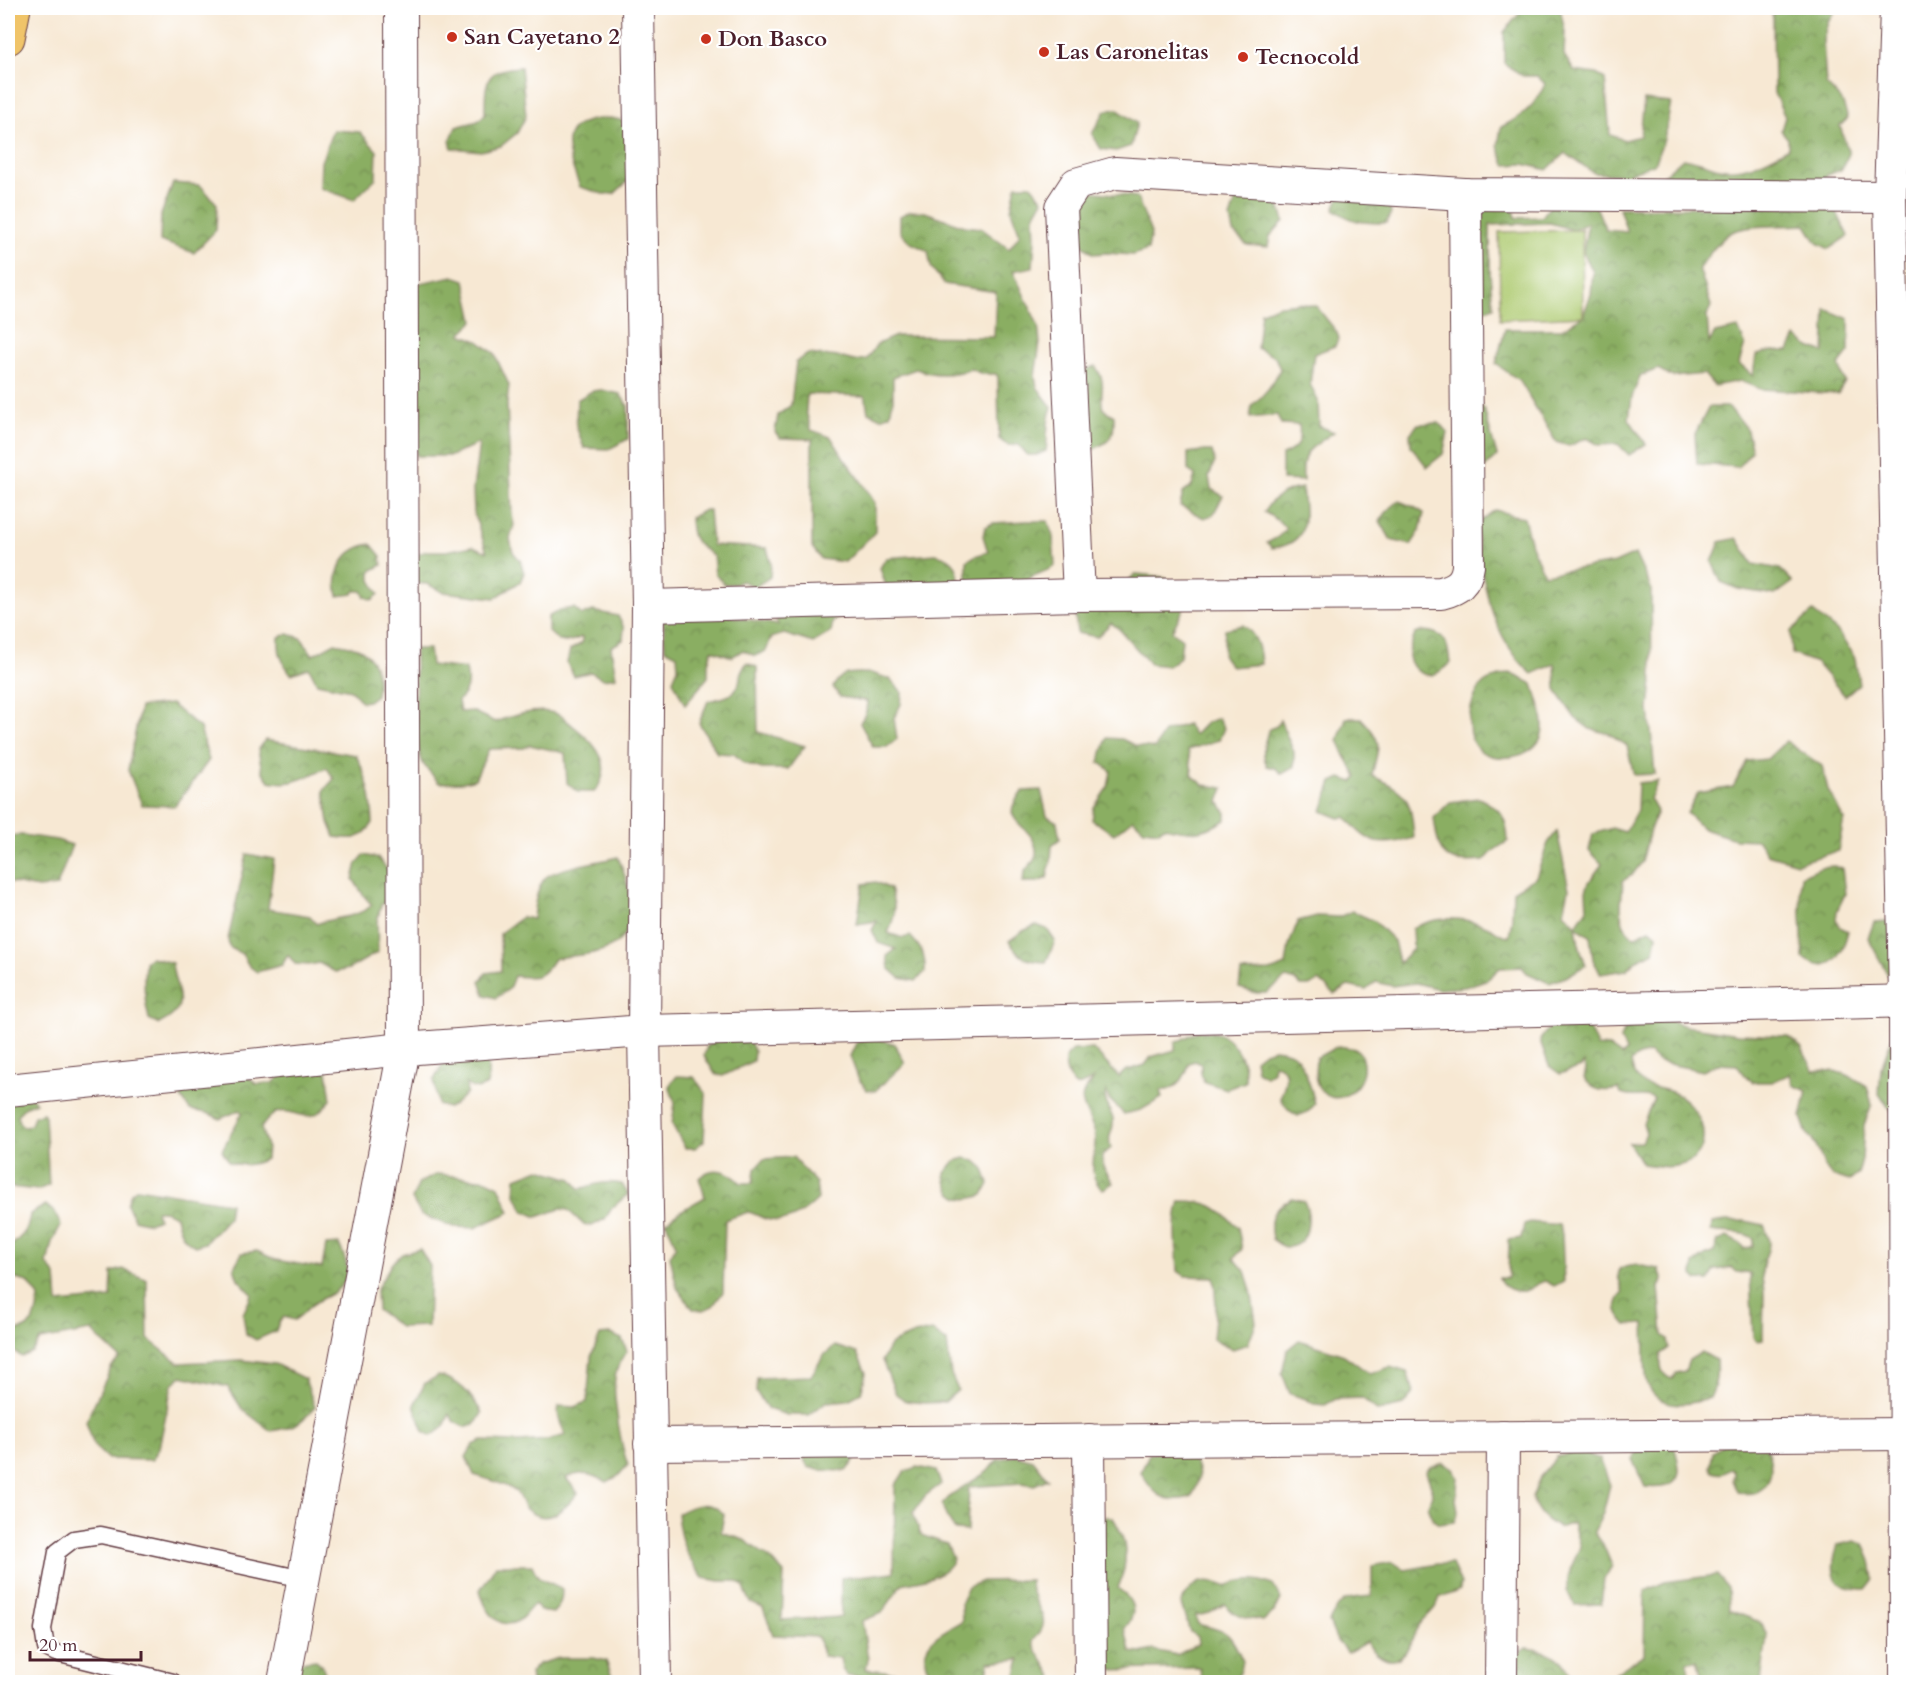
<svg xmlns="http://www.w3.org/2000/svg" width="1921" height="1690" font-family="Cardo,serif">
	<defs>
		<pattern id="forest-crowns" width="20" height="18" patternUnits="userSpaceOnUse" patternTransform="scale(1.5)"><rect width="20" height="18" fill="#8aae62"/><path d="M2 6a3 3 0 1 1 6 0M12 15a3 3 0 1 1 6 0" fill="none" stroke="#738d51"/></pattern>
	</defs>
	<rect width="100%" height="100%" fill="#fff"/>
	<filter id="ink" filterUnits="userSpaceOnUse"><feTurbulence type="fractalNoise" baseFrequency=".0167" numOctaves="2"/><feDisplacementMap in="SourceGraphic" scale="12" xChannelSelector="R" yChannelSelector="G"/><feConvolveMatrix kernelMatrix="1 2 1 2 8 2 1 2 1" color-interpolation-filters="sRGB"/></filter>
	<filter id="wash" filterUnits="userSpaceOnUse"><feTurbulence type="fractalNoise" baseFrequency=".008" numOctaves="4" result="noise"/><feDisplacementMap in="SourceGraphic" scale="24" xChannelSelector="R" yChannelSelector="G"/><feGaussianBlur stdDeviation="1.35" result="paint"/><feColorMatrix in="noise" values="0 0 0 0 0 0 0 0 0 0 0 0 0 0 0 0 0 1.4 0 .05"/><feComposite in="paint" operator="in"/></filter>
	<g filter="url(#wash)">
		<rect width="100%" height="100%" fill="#f7e8d3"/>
		<g fill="url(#forest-crowns)" stroke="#6a6646" stroke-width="1.5">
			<path d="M1524 8H1560L1565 32 1564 55 1574 71 1596 74 1605 79 1610 135 1625 140 1640 136 1644 100 1671 103 1664 139 1654 164 1624 175 1594 173 1565 153 1547 170 1524 164 1505 165 1498 146 1501 127C1522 117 1536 105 1545 84L1537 76H1523L1504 63V32Z"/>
			<path d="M1771 8H1837L1828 21 1823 40 1826 84 1842 101 1848 118 1840 126 1849 154 1841 170 1827 175 1819 185 1643 186 1660 178 1683 158C1694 160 1704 163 1715 167 1740 175 1768 160 1788 148V139L1781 130 1785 117 1774 93 1773 19Z"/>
			<path d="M521 67 526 116 517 133 501 146 481 151 452 148 450 141 456 127 478 121 485 114C485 80 485 69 521 67Z"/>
			<path d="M1117 109 1137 123 1131 146 1116 151 1101 149 1092 134 1105 111Z"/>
			<path d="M610 118 626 121 640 170 614 194H603L580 187C565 148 554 120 610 118Z"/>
			<path d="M333 130 360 132 377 151 376 178 354 200 320 188 321 162Z"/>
			<path d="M173 183 200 185 217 204 216 230 194 253 160 241 161 215Z"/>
			<path d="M1016 185H1031L1043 200 1034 216 1035 239 1033 267 1013 271 1038 325 1040 343 1035 376 1037 387 1052 407C1046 421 1048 436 1046 451L1037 455H1027L1018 444C1009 447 1006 445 999 439L998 377 996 374H982L971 369C953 375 934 376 916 369L893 377V400L890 414 881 418 868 412 865 396 807 394 806 411 811 430 831 437 844 458 859 478 875 503V532L845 562 821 559 812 547V439L780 438 775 432 778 415 791 405 796 362 808 354 839 357 854 361 867 359 877 344 896 336 994 337 996 292 944 284 931 267 928 251 911 243 900 232V216L910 211 925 212 964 226 981 228 1009 249 1020 234 1011 210Z"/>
			<path d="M1344 186 1387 196 1391 213 1386 223C1364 223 1352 223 1334 209Z"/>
			<path d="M1089 191 1137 197 1151 233 1148 250 1133 255 1106 253 1093 254C1075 239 1074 232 1071 210Z"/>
			<path d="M1259 192 1263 199 1279 205 1284 221 1270 236 1268 247 1247 245 1233 232 1230 218 1236 200Z"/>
			<path d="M1495 203 1514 209 1516 218 1542 217 1550 206 1595 204 1606 230 1627 232 1619 208 1834 206 1848 236 1829 249 1817 243 1806 225C1788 226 1744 224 1730 233 1717 241 1708 257 1699 268L1711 306 1707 316 1709 343 1715 333 1738 328 1745 344 1739 364 1753 376 1756 355 1773 351H1789L1796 337 1810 347 1824 353 1826 309 1849 319V352L1839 365 1845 382 1838 394 1760 389 1740 381 1714 386 1704 374 1673 377 1658 369 1640 376 1632 397 1629 419 1646 444 1629 455 1618 444 1599 445 1587 438 1569 446 1556 442 1520 381 1496 364 1505 329H1562L1583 316 1591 294 1593 272 1583 252 1588 223 1573 230 1550 223 1490 225C1491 253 1488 279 1494 307L1476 313 1472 220Z"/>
			<path d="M453 276 465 280 474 321 461 334 478 341 494 353 509 385 507 404 512 515 514 525 510 539 513 552 520 560 524 573 520 582 495 598 443 592 427 584 411 583 412 556 427 551H446L473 546 487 552 474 514 473 489 479 443 451 456H416L410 285Z"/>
			<path d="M1299 303 1316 306 1336 331 1339 338 1335 346 1314 354 1310 384 1318 401 1319 426 1334 432C1310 450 1301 448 1303 481L1282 480V455C1298 449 1301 442 1299 425L1281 424 1277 415 1250 418 1252 405C1265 395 1273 385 1280 369L1275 357 1257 348 1261 312 1280 305Z"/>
			<path d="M1095 366C1109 386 1098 390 1103 409L1114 416C1115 440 1110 441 1090 451L1082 434 1080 372Z"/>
			<path d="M601 390 620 394 628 406V439L609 449 584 448 576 426 577 400 592 391Z"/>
			<path d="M1476 401 1484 409 1497 456 1477 475Z"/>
			<path d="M1709 407H1729L1747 430 1752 451 1738 467 1697 464 1695 434Z"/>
			<path d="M1439 423 1448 433 1443 454 1427 467 1411 446 1410 434 1418 424Z"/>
			<path d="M1201 451H1212L1215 462 1209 476 1211 489 1223 496 1213 515 1204 518 1180 506 1183 493 1192 486 1195 475 1188 470V453Z"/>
			<path d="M1302 488C1305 517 1311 544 1272 548L1267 543 1278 537 1286 529 1279 521 1264 512C1272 497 1285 490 1302 488Z"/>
			<path d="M1399 501 1414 507 1424 513 1420 531 1411 545 1391 540 1380 521 1388 510Z"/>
			<path d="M704 510H709L712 545 767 548 771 563 770 577 755 587 742 581 735 584H724L715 574 713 556C695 542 691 542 690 518Z"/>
			<path d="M1495 510 1524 518 1531 545 1544 574 1615 563 1635 554 1651 588 1652 681 1649 709 1655 774 1634 775 1627 746 1610 734 1590 729 1575 718 1556 690 1555 664 1532 674C1490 637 1481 578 1476 524Z"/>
			<path d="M1027 521H1048L1053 536 1055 566C1044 574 1033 573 1023 583L973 588 967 579V561L975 556 988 552 983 536 985 527 993 523Z"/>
			<path d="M1737 538 1753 564 1780 569 1793 582 1775 595 1738 589 1721 582 1712 562 1720 542Z"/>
			<path d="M371 544 381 556 382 565 371 571V580L379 594 372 600 365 597 362 591H354L353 594 338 596C332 570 345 548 371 544Z"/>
			<path d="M936 554C952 558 957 563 959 579L952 586 887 589 880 568 886 558Z"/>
			<path d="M1135 574C1166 577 1173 574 1186 604L1172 631 1182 639 1180 657 1168 666 1150 664 1120 630 1111 623 1097 637 1077 633 1075 613 1084 601 1124 585Z"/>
			<path d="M574 608 582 615 593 611 618 616 624 628 623 640 611 647 616 677 603 679 591 672 574 676 567 663 570 650 582 643V637C564 644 562 645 548 631V617L560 610Z"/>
			<path d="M774 611 845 615 833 621 831 632 813 643 784 634 771 638 766 651 755 656 743 650 732 657 712 650 708 663V677L685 705 673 680 678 668 677 655 665 649 663 616 723 615 778 625Z"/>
			<path d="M1813 612 1838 632 1855 658 1859 684 1845 696 1816 663 1792 654 1791 631Z"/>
			<path d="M1243 625C1257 635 1260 648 1261 664L1231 667 1223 656 1225 629Z"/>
			<path d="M1423 631C1446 632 1448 643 1450 663 1446 666 1443 670 1439 672 1427 680 1412 671 1409 657 1408 650 1413 641 1415 634Z"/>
			<path d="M288 634 301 638 313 655 335 643C343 645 357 646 363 651 377 662 379 679 376 695L368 701 362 702 351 690 317 683 309 668 291 674C281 661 278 653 279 637Z"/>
			<path d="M415 649H429L431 665 466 669C469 683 468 691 458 701L460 712 472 711 495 722C510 716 534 709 550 712 563 714 567 722 577 729 598 746 615 767 594 792H578L567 783 565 753 530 745 524 748 489 749 475 779 463 782 439 783 423 764 416 742Z"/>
			<path d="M747 663 757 667 758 732 805 746 788 769H762L744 763 734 754 717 753 699 723 708 701C719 699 733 697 738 686 742 675 737 675 747 663Z"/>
			<path d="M871 673 890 679 902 692 901 704 894 718 897 739 887 747H873L860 723 866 712 867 701 840 697 833 687C843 669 852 674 871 673Z"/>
			<path d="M1510 673 1533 684C1537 698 1544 714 1543 729 1541 757 1498 765 1479 750 1462 736 1469 697 1484 683 1490 678 1503 675 1510 673Z"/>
			<path d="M171 704 200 728 209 760 175 806 142 805 128 770 140 707Z"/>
			<path d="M1218 718 1224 728 1219 740 1188 750 1193 776 1204 785 1224 788 1219 802 1226 813V820C1199 835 1193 833 1164 827L1159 831 1144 829 1133 819 1114 834 1092 820 1094 807 1108 787 1111 771 1099 762 1107 738 1122 739 1136 746 1155 748 1164 732 1187 724 1194 735 1206 723Z"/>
			<path d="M1346 718H1361C1385 743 1378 745 1372 776 1409 792 1411 800 1414 838 1381 847 1368 846 1346 817L1339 818 1322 811 1332 782 1341 778 1353 782 1357 776 1345 756 1338 740Z"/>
			<path d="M1280 720 1294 752V767L1282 774 1275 768 1267 766C1261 753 1264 743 1269 729L1277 726Z"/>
			<path d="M265 740 356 755C368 778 372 798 373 823 361 840 354 840 335 837L329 822 324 790 334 779 327 768C305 776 294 787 269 781L262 771 258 749Z"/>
			<path d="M1786 741 1822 766 1828 790 1844 819 1838 851 1797 863 1767 854 1758 840 1735 839 1703 829 1687 813 1698 793 1733 787 1747 761 1767 759Z"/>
			<path d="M1658 781 1650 799 1657 811 1650 830 1642 862 1633 874 1623 881C1622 903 1615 923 1634 937L1650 929 1657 935 1654 952 1635 961 1626 970 1601 974 1593 960 1590 937 1576 926 1579 945 1586 965 1566 977 1549 983 1527 973 1522 967 1500 968 1488 979 1465 987 1439 989 1416 983 1392 986 1376 982 1366 990 1348 986 1335 994 1319 981 1309 986H1301L1296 981 1286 978 1266 993H1256L1239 988 1241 972 1270 971 1286 965 1289 945 1298 921 1317 916 1339 917 1352 911 1374 921 1394 941 1399 963 1413 948 1412 929C1434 916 1460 916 1484 925 1494 928 1499 935 1509 937L1512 918 1513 891 1536 877 1548 843 1557 831 1569 889 1564 912 1576 925 1587 909 1586 891 1589 882 1602 864 1589 850 1593 834 1612 828 1625 832 1637 810 1638 783Z"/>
			<path d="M1041 790 1047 816 1057 822 1060 839 1052 845 1051 861 1047 878 1038 882H1023C1024 879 1023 876 1024 873 1029 863 1038 862 1036 849 1032 822 994 823 1023 791Z"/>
			<path d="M1479 798C1501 809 1507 816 1508 841L1493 851 1484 861C1443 864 1439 858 1434 818L1450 802Z"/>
			<path d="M22 835 57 840 72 845 57 886 38 888 8 882V836Z"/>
			<path d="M247 854 274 859 268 909 310 916 316 924C335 917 358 918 372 905L364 896 353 879 357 863 364 855 378 858 388 870 393 898 381 905 377 922 378 952 349 969 335 972 319 963 309 965 295 964 288 955 282 965 257 972 249 966 242 954 229 947 228 939Z"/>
			<path d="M618 857C630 886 644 934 606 949 590 956 571 955 554 959 541 979 537 978 514 976L509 989 496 998 485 995 480 981 486 973 501 971 500 933 522 917 533 919C534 906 537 888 545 878 554 868 603 861 618 857Z"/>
			<path d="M1834 866 1842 868 1845 894 1837 911 1836 920 1840 927 1848 931C1844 947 1838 968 1817 965 1813 964 1807 960 1803 958L1800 893 1801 876 1821 867Z"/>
			<path d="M876 882 890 889C896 908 896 915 888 933L903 938 910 936C921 947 926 956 925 972L916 981 900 978 889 968 887 956 896 949 878 943 872 930 877 921 857 924 863 884Z"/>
			<path d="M1888 921 1904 978 1888 975 1868 938 1874 922Z"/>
			<path d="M1036 925 1047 929 1055 941 1046 962C1026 961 1020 958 1009 941L1023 931Z"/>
			<path d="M151 957 172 963C174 991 194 1007 159 1024L149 1019C144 1000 143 981 145 962Z"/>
			<path d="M1578 1020 1588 1027 1597 1046 1609 1047 1622 1056 1626 1051 1620 1039 1623 1031 1637 1022 1669 1020 1685 1026 1738 1034 1787 1036 1801 1047 1814 1071C1834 1068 1850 1075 1867 1086L1872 1105 1864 1125 1862 1159 1858 1174 1850 1181 1832 1176 1824 1165 1816 1145 1806 1132 1801 1117 1807 1091 1793 1085 1790 1074 1772 1082H1753L1743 1074 1737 1065 1717 1064 1703 1071 1659 1062 1649 1053 1639 1056 1631 1062C1633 1070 1633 1076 1641 1082 1649 1088 1662 1088 1672 1092 1690 1099 1705 1121 1703 1140 1702 1153 1695 1160 1684 1164 1670 1169 1657 1166 1642 1164L1629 1143 1642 1142 1646 1133 1643 1123 1654 1099C1642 1092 1636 1100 1621 1094L1619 1089C1604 1092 1594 1092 1584 1078L1586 1070 1584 1063 1581 1067 1560 1074 1549 1066 1540 1040C1552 1021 1557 1022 1578 1020Z"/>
			<path d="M1198 1031C1205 1032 1216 1031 1222 1035 1237 1043 1247 1066 1245 1082L1227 1089 1204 1082 1201 1073V1064L1195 1061 1189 1063C1186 1077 1176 1092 1160 1090L1162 1098 1141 1110 1124 1114 1109 1099 1106 1091C1103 1101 1110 1109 1113 1119 1115 1131 1106 1134 1111 1148L1102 1156 1103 1167 1113 1183 1103 1189C1085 1177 1097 1153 1095 1135 1094 1123 1079 1105 1083 1095 1084 1090 1091 1084 1094 1079L1077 1087C1067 1080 1065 1069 1065 1058L1073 1050 1093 1049 1119 1077 1125 1071 1145 1065 1151 1057 1175 1050V1043Z"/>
			<path d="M1893 1035 1892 1112 1879 1094 1881 1069Z"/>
			<path d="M869 1036 895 1044 905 1063 875 1091 867 1090 858 1078 850 1056 856 1043Z"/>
			<path d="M720 1038 749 1039 754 1051 753 1061 723 1076 715 1074 704 1056 707 1046Z"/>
			<path d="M1338 1046C1344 1047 1352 1047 1357 1050 1361 1053 1362 1058 1363 1063 1367 1090 1332 1112 1318 1086 1313 1078 1316 1066 1316 1058Z"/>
			<path d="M494 1047C482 1067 492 1067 487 1085 478 1090 474 1090 466 1084L467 1093 454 1105 448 1108 438 1105 434 1080 441 1067 456 1053Z"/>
			<path d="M1274 1049C1281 1050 1287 1050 1293 1054 1304 1062 1312 1091 1315 1104L1309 1111 1298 1116C1289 1111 1285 1106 1280 1098 1285 1086 1292 1067 1274 1064L1273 1071 1266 1076 1257 1071 1255 1059 1264 1052Z"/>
			<path d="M288 1069 327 1070 331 1100C327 1104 324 1108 321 1111 298 1128 285 1092 261 1128L267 1146 266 1159C252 1165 244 1167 229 1162L222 1150 242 1113 240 1110 220 1119 207 1113 190 1110 180 1096 178 1077 250 1078 256 1084 273 1083Z"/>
			<path d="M8 1075 36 1102 26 1106 17 1115 19 1122 24 1127 31 1125 34 1116 43 1113 45 1116 49 1185 38 1190 10 1187 8 1181Z"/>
			<path d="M677 1076 694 1077 706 1094 704 1141 695 1148H685L672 1124 675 1103 669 1086Z"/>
			<path d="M793 1157 816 1183 818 1199C803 1214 787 1225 766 1219 760 1217 754 1213 748 1212L725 1220 723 1292 713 1306 703 1310 693 1309 677 1288 670 1256 676 1245 666 1222C677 1211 692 1205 705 1197L699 1178C713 1164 729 1171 741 1183H753L755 1169 764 1159Z"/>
			<path d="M965 1158C983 1161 984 1168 989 1184L983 1195C961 1203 947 1199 945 1173L955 1161Z"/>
			<path d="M539 1169 572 1179 580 1189C595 1184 607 1180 622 1184L628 1194 612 1208 605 1219 592 1226 583 1224 568 1210 560 1209 537 1217 524 1211 515 1193 516 1178Z"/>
			<path d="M437 1174 487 1180 499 1186 510 1212 475 1228 454 1227 421 1215 412 1199 419 1183Z"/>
			<path d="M137 1188 230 1203 228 1218 205 1243 195 1246C182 1239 179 1230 176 1216L164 1211H156L158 1219 149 1223 134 1219 127 1204 131 1193Z"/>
			<path d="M1292 1198 1304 1201C1312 1215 1310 1245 1288 1247 1283 1248 1276 1242 1272 1239 1268 1216 1272 1210 1292 1198Z"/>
			<path d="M1180 1201C1211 1201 1216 1206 1238 1227L1242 1249 1234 1258 1245 1271 1251 1290 1256 1323 1248 1344 1233 1349 1213 1339 1216 1305 1214 1277 1185 1276 1178 1271C1177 1247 1173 1224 1180 1201Z"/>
			<path d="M46 1205 54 1212 61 1225 52 1242 47 1264 56 1275 58 1303 111 1298 112 1272 123 1269 147 1280 148 1339 179 1363 241 1360 275 1364 305 1379 315 1407C300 1425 294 1427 271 1431L242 1409 228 1387 181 1376 172 1385 159 1448 152 1460 108 1459 94 1446 86 1421 112 1366 120 1358 91 1331 40 1340 32 1352 22 1357 8 1347V1331C33 1332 37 1318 39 1297L28 1282 8 1277V1249C20 1236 28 1235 30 1214Z"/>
			<path d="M1725 1221H1745L1764 1225C1776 1254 1762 1250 1762 1275 1762 1281 1764 1287 1764 1293 1764 1309 1763 1325 1763 1340L1757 1341 1753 1337 1750 1274 1737 1272 1732 1268 1715 1270 1709 1281 1698 1280 1693 1275 1694 1264 1705 1256 1714 1252 1718 1241 1727 1237 1741 1244 1744 1249 1753 1246V1238C1741 1230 1725 1234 1711 1231L1712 1223Z"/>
			<path d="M1530 1222 1559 1225 1562 1234 1564 1281 1554 1286 1545 1281C1538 1283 1533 1287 1527 1290 1517 1294 1503 1288 1499 1278H1508L1509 1240 1521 1238 1524 1224Z"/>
			<path d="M339 1244C348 1264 354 1278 333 1293 326 1297 318 1300 312 1305 305 1310 302 1316 294 1320L284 1317 279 1322 276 1331 256 1340 246 1334 243 1314 252 1294 238 1279 234 1267 242 1253 257 1251 276 1260 322 1268 326 1245Z"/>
			<path d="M420 1249 430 1266 428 1326 400 1327 377 1310 376 1290 392 1263 402 1254Z"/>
			<path d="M1636 1265 1659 1269C1662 1276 1664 1280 1659 1287L1663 1335 1668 1339 1669 1348 1661 1354C1660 1364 1660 1375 1672 1379L1676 1373 1685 1371 1689 1360 1702 1352 1716 1360C1717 1374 1717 1384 1710 1398 1690 1405 1658 1410 1648 1385 1644 1377 1645 1335 1644 1324L1627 1325C1616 1313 1612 1306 1623 1293L1618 1276 1620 1268Z"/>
			<path d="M932 1331 947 1342 951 1374 958 1390 945 1402 924 1403 906 1401 896 1394 882 1360 891 1344 914 1334Z"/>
			<path d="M610 1334 622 1339 627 1351C623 1358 618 1365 616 1372 611 1390 621 1447 628 1465L618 1476 607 1482C592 1474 581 1471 566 1478L578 1493C565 1509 548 1527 527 1510 521 1505 520 1494 514 1490 499 1482 490 1480 474 1475L466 1457 473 1445 482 1441 519 1442 549 1440 566 1435C562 1426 556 1418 559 1406L575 1407 587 1402 591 1357 600 1335Z"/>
			<path d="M1299 1340 1344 1355 1370 1374 1390 1367 1407 1372 1414 1392 1403 1405 1378 1411 1362 1398 1336 1399 1325 1405 1314 1404 1306 1399 1290 1394 1282 1373 1287 1350Z"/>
			<path d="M835 1346 857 1353 866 1373 861 1393 848 1400 826 1402 809 1415H787L768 1409 756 1392 757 1378 811 1376 824 1355Z"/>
			<path d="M438 1376C459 1379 471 1395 482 1413L475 1425 464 1427 454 1421 449 1414C446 1426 442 1429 431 1436L424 1431 414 1405 425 1383Z"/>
			<path d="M1672 1440C1682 1470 1687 1491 1645 1487L1632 1459 1641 1445Z"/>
			<path d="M1726 1443 1764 1445C1779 1468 1769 1501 1738 1492L1733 1480 1734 1472 1731 1468C1724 1474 1722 1475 1713 1472L1710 1467 1713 1452Z"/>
			<path d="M1185 1450C1200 1466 1204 1478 1191 1497 1164 1504 1153 1495 1141 1472L1149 1454Z"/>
			<path d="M856 1451 854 1461 846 1471 819 1470 808 1467 803 1457Z"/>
			<path d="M1579 1451 1600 1459 1610 1485 1603 1513 1594 1532 1603 1544 1612 1566 1604 1579 1601 1604 1576 1605 1566 1591 1570 1570 1580 1547 1573 1523 1559 1528C1545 1520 1537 1513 1532 1498L1540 1477 1557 1457Z"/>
			<path d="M1015 1455 1033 1460 1048 1479 1034 1485 1022 1483 969 1487 967 1531 955 1530 946 1516 942 1505 952 1494 987 1472 997 1460Z"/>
			<path d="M1443 1463 1453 1469 1458 1477 1456 1499 1458 1512 1454 1522 1439 1524 1433 1520 1428 1505 1433 1492 1426 1472 1431 1467Z"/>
			<path d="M917 1467 936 1471 941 1484 925 1496 913 1513 921 1535 947 1544 953 1559C945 1578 920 1580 902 1584L882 1613 862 1621 868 1659 866 1669 909 1674 912 1682H872L864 1677 847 1675 842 1668 840 1658 823 1656 818 1637 773 1635 763 1608 751 1603 743 1586 735 1581H720L703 1578C686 1556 680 1542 677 1514 694 1504 709 1499 724 1514L721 1532 744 1540 771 1559 784 1573 782 1620 841 1617V1578L894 1572 895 1486 904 1472Z"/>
			<path d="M1106 1516 1113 1518C1128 1540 1129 1563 1118 1588 1133 1600 1139 1612 1125 1628L1130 1652 1141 1653 1153 1650 1177 1655 1198 1644 1197 1637 1190 1632 1181 1604C1191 1583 1201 1575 1225 1586 1245 1579 1252 1577 1273 1585L1281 1599 1275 1611 1263 1621C1247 1618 1234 1618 1225 1604L1210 1613 1195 1616 1198 1624C1230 1633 1228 1630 1243 1661L1240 1673 1234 1681 1201 1682 1200 1668 1109 1670 1103 1660 1096 1522Z"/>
			<path d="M1855 1541 1864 1544 1871 1561 1874 1579 1866 1589C1833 1590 1828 1574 1838 1545Z"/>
			<path d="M1393 1562 1405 1570 1438 1564H1452L1461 1584 1460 1590 1446 1596 1440 1597C1436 1612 1424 1616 1416 1630 1413 1636 1412 1642 1409 1647 1394 1671 1378 1658 1366 1642L1348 1653 1337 1641 1329 1622C1343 1596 1345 1599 1372 1596V1566Z"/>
			<path d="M496 1565H532C541 1587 547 1577 562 1590 562 1600 560 1606 553 1613L540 1611 535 1604C528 1609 525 1617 518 1621 497 1632 484 1607 480 1590Z"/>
			<path d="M1717 1575 1728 1588 1729 1610 1760 1622 1767 1635 1761 1682H1704L1697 1660 1688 1661 1689 1677 1686 1682H1614L1616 1673 1644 1654 1645 1591 1665 1582Z"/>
			<path d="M1030 1580C1030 1585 1031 1591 1033 1595 1041 1616 1052 1621 1033 1641 1034 1650 1050 1669 1055 1682H1019L1016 1675 1020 1659 989 1662 987 1675 982 1682H942C937 1678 928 1671 926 1665 919 1641 946 1630 962 1621L961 1602 968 1587 982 1581Z"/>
			<path d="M1527 1648C1550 1651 1567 1657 1572 1682H1491L1502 1662Z"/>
			<path d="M559 1658H594L606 1661 613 1679 611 1682H531L530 1673 538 1664Z"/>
			<path d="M316 1660 322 1665 328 1682H281L300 1662Z"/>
		</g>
		<path fill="#adca70" stroke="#7c744e" stroke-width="1.5" d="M1582 230 1583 316 1500 320 1499 232Z"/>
	</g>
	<g filter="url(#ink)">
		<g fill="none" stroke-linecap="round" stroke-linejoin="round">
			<g stroke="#643d44" stroke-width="19">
				<path id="service" d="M173 1682 56 1653 46 1648 43 1629 57 1552 74 1539 101 1535 303 1579"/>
			</g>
			<g stroke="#643d44" stroke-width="34">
				<g id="minor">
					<path d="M638 8 648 606 644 1031 655 1682"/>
					<path d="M1896 8 1890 197 1905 1000 1906 1682"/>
					<path d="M1079 595 1061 207 1076 184 1115 173 1465 194 1890 197"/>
					<path d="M648 606 1079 595 1441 593C1457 589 1466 583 1468 566L1465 194"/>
					<path d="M8 1090 404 1049 644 1031 1914 1001"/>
					<path d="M1089 1440 1091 1682"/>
					<path d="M650 1444 1906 1434"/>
					<path d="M284 1682 404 1049 401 8"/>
					<path d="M1501 1682 1503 1437"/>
				</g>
			</g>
			<g stroke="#643d44" stroke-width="35">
				<path id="trunk" d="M8 38 14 8"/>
			</g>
			<use href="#service" stroke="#fff" stroke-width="16"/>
			<use href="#minor" stroke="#fff" stroke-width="32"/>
			<use href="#trunk" stroke="#f0c469" stroke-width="33"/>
		</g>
	</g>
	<g fill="#c8321e" stroke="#fff" stroke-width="2">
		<circle cx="452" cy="37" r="6"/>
		<circle cx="706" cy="39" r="6"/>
		<circle cx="1044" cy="52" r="6"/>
		<circle cx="1243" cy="57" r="6"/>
	</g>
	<g text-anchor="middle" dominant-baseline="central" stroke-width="4.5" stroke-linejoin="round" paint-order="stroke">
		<g font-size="22" font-weight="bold" fill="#4a1f2b" stroke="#fff" text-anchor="start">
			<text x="464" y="37">San Cayetano 2</text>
			<text x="718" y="39">Don Basco</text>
			<text x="1056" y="52">Las Caronelitas</text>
			<text x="1255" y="57">Tecnocold</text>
		</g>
	</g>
	<rect width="1921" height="1690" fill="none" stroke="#fff" stroke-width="30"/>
	<path d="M30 1651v9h111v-9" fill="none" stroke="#4a1f2b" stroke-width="3"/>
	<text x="39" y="1651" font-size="18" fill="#4a1f2b" stroke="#ffffff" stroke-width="4.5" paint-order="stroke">20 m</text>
</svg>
